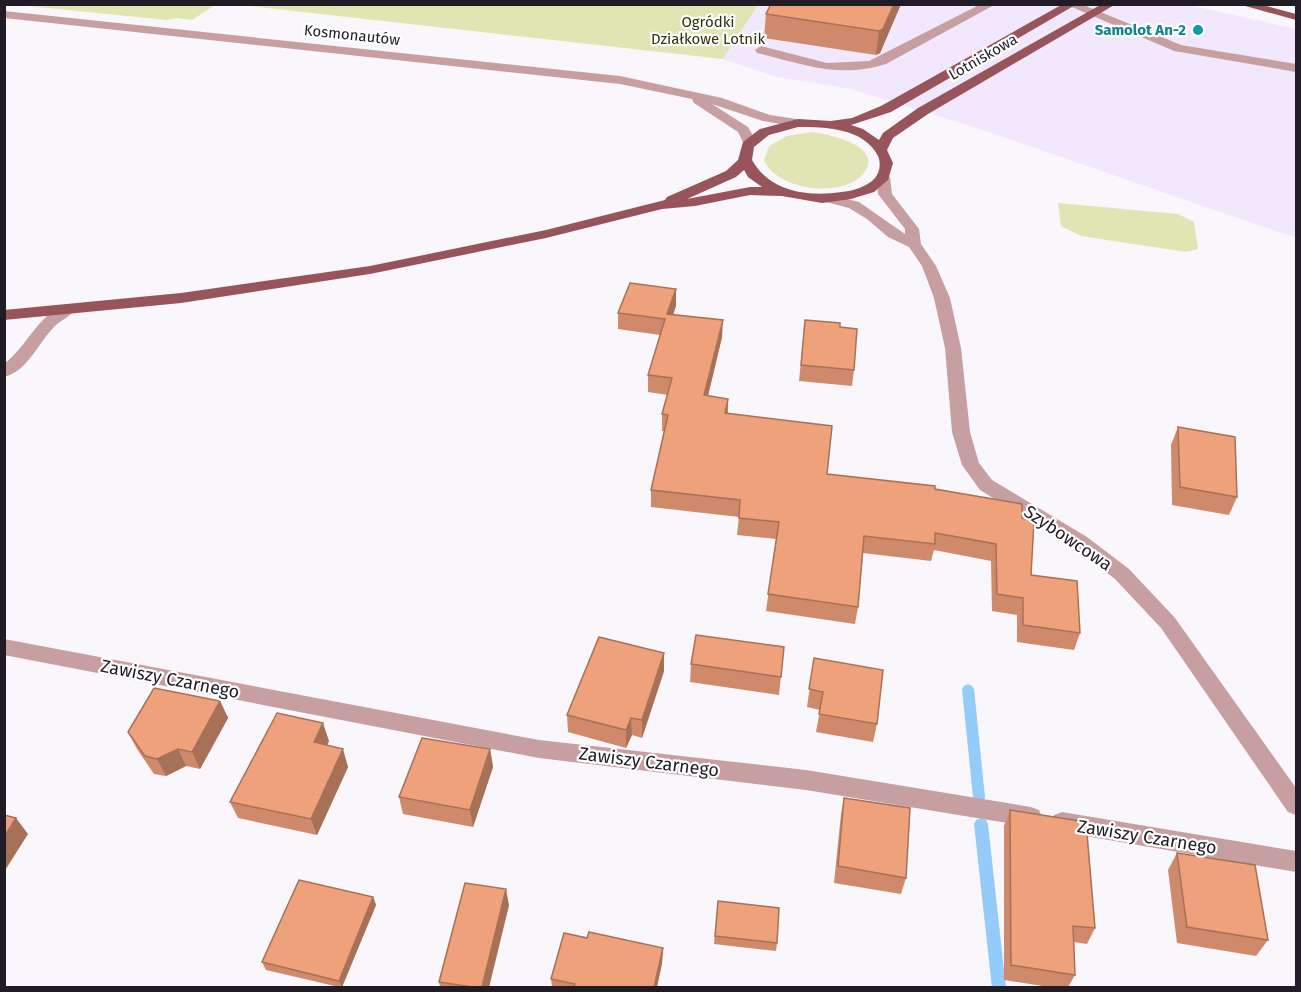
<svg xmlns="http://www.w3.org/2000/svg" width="1301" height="992" font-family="'Fira Sans',sans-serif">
	<rect width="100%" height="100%" fill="#f9f6fc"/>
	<path fill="#f2e8fd" d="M1185 4 1296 29V238L980 129 851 89 777 77 723 59 758 5Z"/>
	<g fill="#e0e5b3">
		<path d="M18 5 215 4V5L192 20 177 18 167 20Z"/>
		<path d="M241 5 758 4V5L723 59Z"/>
		<path d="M812 132C828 134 886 146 863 174 841 199 776 190 764 160L769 146 787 136Z"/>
		<path d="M1058 203 1178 214 1194 222 1198 249 1186 252 1081 236 1061 226Z"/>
	</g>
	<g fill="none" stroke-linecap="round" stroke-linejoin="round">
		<g fill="#95cbf8" fill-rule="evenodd">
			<path d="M968 684 972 686 974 689 985 797 984 801 979 803 974 801 973 797 962 689 964 686Z"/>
			<path d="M981 818 986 820 988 824 1006 988H992L974 824 976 820Z"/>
		</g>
		<g fill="#c79fa1" fill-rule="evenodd">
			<path d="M981 4H996L886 64C839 79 803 64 757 53L755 50 761 46 827 63 869 61Z"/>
			<path d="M1065 4H1081L1181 45 1296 64V72L1174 51Z"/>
			<path d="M4 11 620 76 722 98 770 115 803 120 804 123 798 127 763 121 712 104 748 127 757 143 750 147 745 146 738 132 694 103 692 99 620 84 4 18Z"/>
			<path d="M883 173 890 177 892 194 919 229 921 244 936 266 950 298 961 348 970 432 979 463 992 480 1087 537 1129 569 1175 618 1296 788V815L1288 812 1161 628 1115 579 1073 547 980 490 962 465 952 432 945 348 934 298 922 266 909 247 888 237 867 219 849 208 826 202 824 199 831 195 859 202 905 234V229L878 194 876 177Z"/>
			<path d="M68 304 73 306 76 309C70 317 61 320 54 327 38 343 28 371 4 377V364C27 347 39 312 68 304Z"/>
			<path d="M4 639 539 740 806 770 1031 807 1039 810 1042 817 1039 824 1031 827 806 790 539 758 4 655Z"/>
			<path d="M1062 812 1296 851V872L1062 832 1054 829 1051 822 1054 815Z"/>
		</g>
		<g fill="#98545b" fill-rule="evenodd">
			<path d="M1063 4H1077L891 112 851 125 863 129 879 140 883 133 918 108 1102 4H1116L928 114 893 138 887 150 893 163 888 180 874 192 851 199 822 203 782 196 750 195 695 206 662 209 546 238 370 274 181 303 4 320V310L181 293 370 266 546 230 665 200 667 197 726 171 738 160 743 142 760 129 798 119 831 121 852 118 881 106ZM798 127C825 127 864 128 878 156 881 163 880 172 875 178 867 187 853 191 841 192 808 197 770 192 752 160L754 147 769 135ZM744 170 748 177 762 187H750L687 199 736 177Z"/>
			<path d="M1238 4H1259L1296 14V20Z"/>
		</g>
	</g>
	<g fill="#ce8a6b">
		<path d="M901 4 880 53 876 55 764 38 766 14Z"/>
		<path d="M676 289V306L673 315 722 337 708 396 728 399V413L827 474 935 489 1022 518 1031 575 1080 633 1074 650 1017 642V615L992 611 991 561 934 550 931 561 863 553 858 607 855 624 766 611 776 539 737 535 739 517 651 507V490L664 431H662V414L668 395 648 392V375L660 335 618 329V313Z"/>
		<path d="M805 320 840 327 854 370 852 386 799 381Z"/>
		<path d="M1178 427 1237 497 1229 515 1172 505 1171 445Z"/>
		<path d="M784 647 779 695 690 682 691 664Z"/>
		<path d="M664 653V671L642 738 632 735 626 748 568 732 567 715Z"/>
		<path d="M814 658 877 724 873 742 816 732 820 710 807 707Z"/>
		<path d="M220 701 228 718 200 769 186 766 166 776 154 774 137 749 128 732Z"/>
		<path d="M329 741 327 746 348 767 317 835 238 818 230 802Z"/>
		<path d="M490 749 493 767 473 827 403 814 399 797Z"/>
		<path d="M844 798 906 878 901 894 834 883 841 814Z"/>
		<path d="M1010 810 1095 928 1087 944 1074 942 1075 975 1068 987H1049L1004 980V826Z"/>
		<path d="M1177 853 1268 940 1256 956 1177 943 1168 870Z"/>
		<path d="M373 897 376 905 342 987H339L266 970 262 962Z"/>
		<path d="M718 901 777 943 776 951 714 944Z"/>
		<path d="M509 905 489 987H440L439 982Z"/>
		<path d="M587 938 663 948 662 963 657 987H552L551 979Z"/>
	</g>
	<g fill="#a77157">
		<path d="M894 4H901L880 53 876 55 879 31Z"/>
		<path d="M676 289V306L667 331V314Z"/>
		<path d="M723 320 722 337 704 412V395Z"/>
		<path d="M728 399 727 416 725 413Z"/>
		<path d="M664 653V671L642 738V720Z"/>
		<path d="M220 701 228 718 200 769 192 752Z"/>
		<path d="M631 718 632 735 626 748V730Z"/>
		<path d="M323 723 329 741 320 760 314 742Z"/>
		<path d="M178 749 186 766 166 776 157 759Z"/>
		<path d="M343 749 348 767 317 835 311 819Z"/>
		<path d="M490 749 493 767 473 827 470 810Z"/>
		<path d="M16 818 28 834 4 872V837Z"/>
		<path d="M506 889 509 905 489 987H482Z"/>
		<path d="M373 897 376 905 342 987 339 981Z"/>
		<path d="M663 948 662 963 657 987H654Z"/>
	</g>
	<g fill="#efa17c" stroke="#a77157" stroke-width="1.5">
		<path d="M771 4H894L883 29 879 31 766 14Z"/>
		<path d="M630 283 676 289 667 314 723 320 704 395 728 399 725 413 832 426 827 474 935 486V489L1022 504V518L1034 521 1031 575 1077 581 1080 633 1023 625V598L997 594 996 544 935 533V544L864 536 858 607 768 594 779 522 739 518 740 500 651 490 668 415 662 414 672 378 648 375 665 319 618 313Z"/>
		<path d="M805 320 840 323V327L857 329 854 370 801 365Z"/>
		<path d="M1178 427 1235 437 1237 497 1180 487Z"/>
		<path d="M696 635 784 647 781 677 691 664Z"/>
		<path d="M599 637 664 653 642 720 631 718 626 730 567 715Z"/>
		<path d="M814 658 883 670 877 724 819 714 823 692 809 689Z"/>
		<path d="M154 688 220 701 192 752 178 749 157 759 145 756 128 732Z"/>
		<path d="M277 713 323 723 314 742 343 749 311 819 230 802Z"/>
		<path d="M422 738 490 749 470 810 399 797Z"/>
		<path d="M844 798 910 808 906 878 838 866Z"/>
		<path d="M1010 810 1086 822 1095 928 1073 926 1075 975 1011 965Z"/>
		<path d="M4 815 16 818 4 837Z"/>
		<path d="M1177 853 1255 865 1268 940 1187 927Z"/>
		<path d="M299 880 373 897 339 981 262 962Z"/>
		<path d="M465 883 506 889 482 987H472L439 982Z"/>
		<path d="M718 901 779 908 777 943 715 936Z"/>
		<path d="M589 932 663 948 654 987H574L575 984 551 979 564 933 587 938Z"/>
	</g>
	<circle fill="#0f9aa8" stroke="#fff" stroke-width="2" cx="1198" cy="30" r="6"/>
	<g text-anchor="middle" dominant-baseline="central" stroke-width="4.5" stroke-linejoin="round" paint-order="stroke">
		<g font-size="15" fill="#2f310d" stroke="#fff">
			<text x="708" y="22">Ogródki<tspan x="708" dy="17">Działkowe Lotnik</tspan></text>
		</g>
		<g font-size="15" font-weight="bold" fill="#0d838f" stroke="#fff" text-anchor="end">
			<text x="1186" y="30">Samolot An-2</text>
		</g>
		<g font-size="15" fill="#201b25" stroke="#fff">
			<text transform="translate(352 35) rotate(6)">Kosmonautów</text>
			<text transform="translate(983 57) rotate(-30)">Lotniskowa</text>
		</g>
		<g font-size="18" fill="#201b25" stroke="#fff">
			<text transform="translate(1068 538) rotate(34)">Szybowcowa</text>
			<text transform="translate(170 679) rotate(11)">Zawiszy Czarnego</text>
			<text transform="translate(649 762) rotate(7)">Zawiszy Czarnego</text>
			<text transform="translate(1147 837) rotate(9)">Zawiszy Czarnego</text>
		</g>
	</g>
	<rect width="1301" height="992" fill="none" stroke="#201b25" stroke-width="12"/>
</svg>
